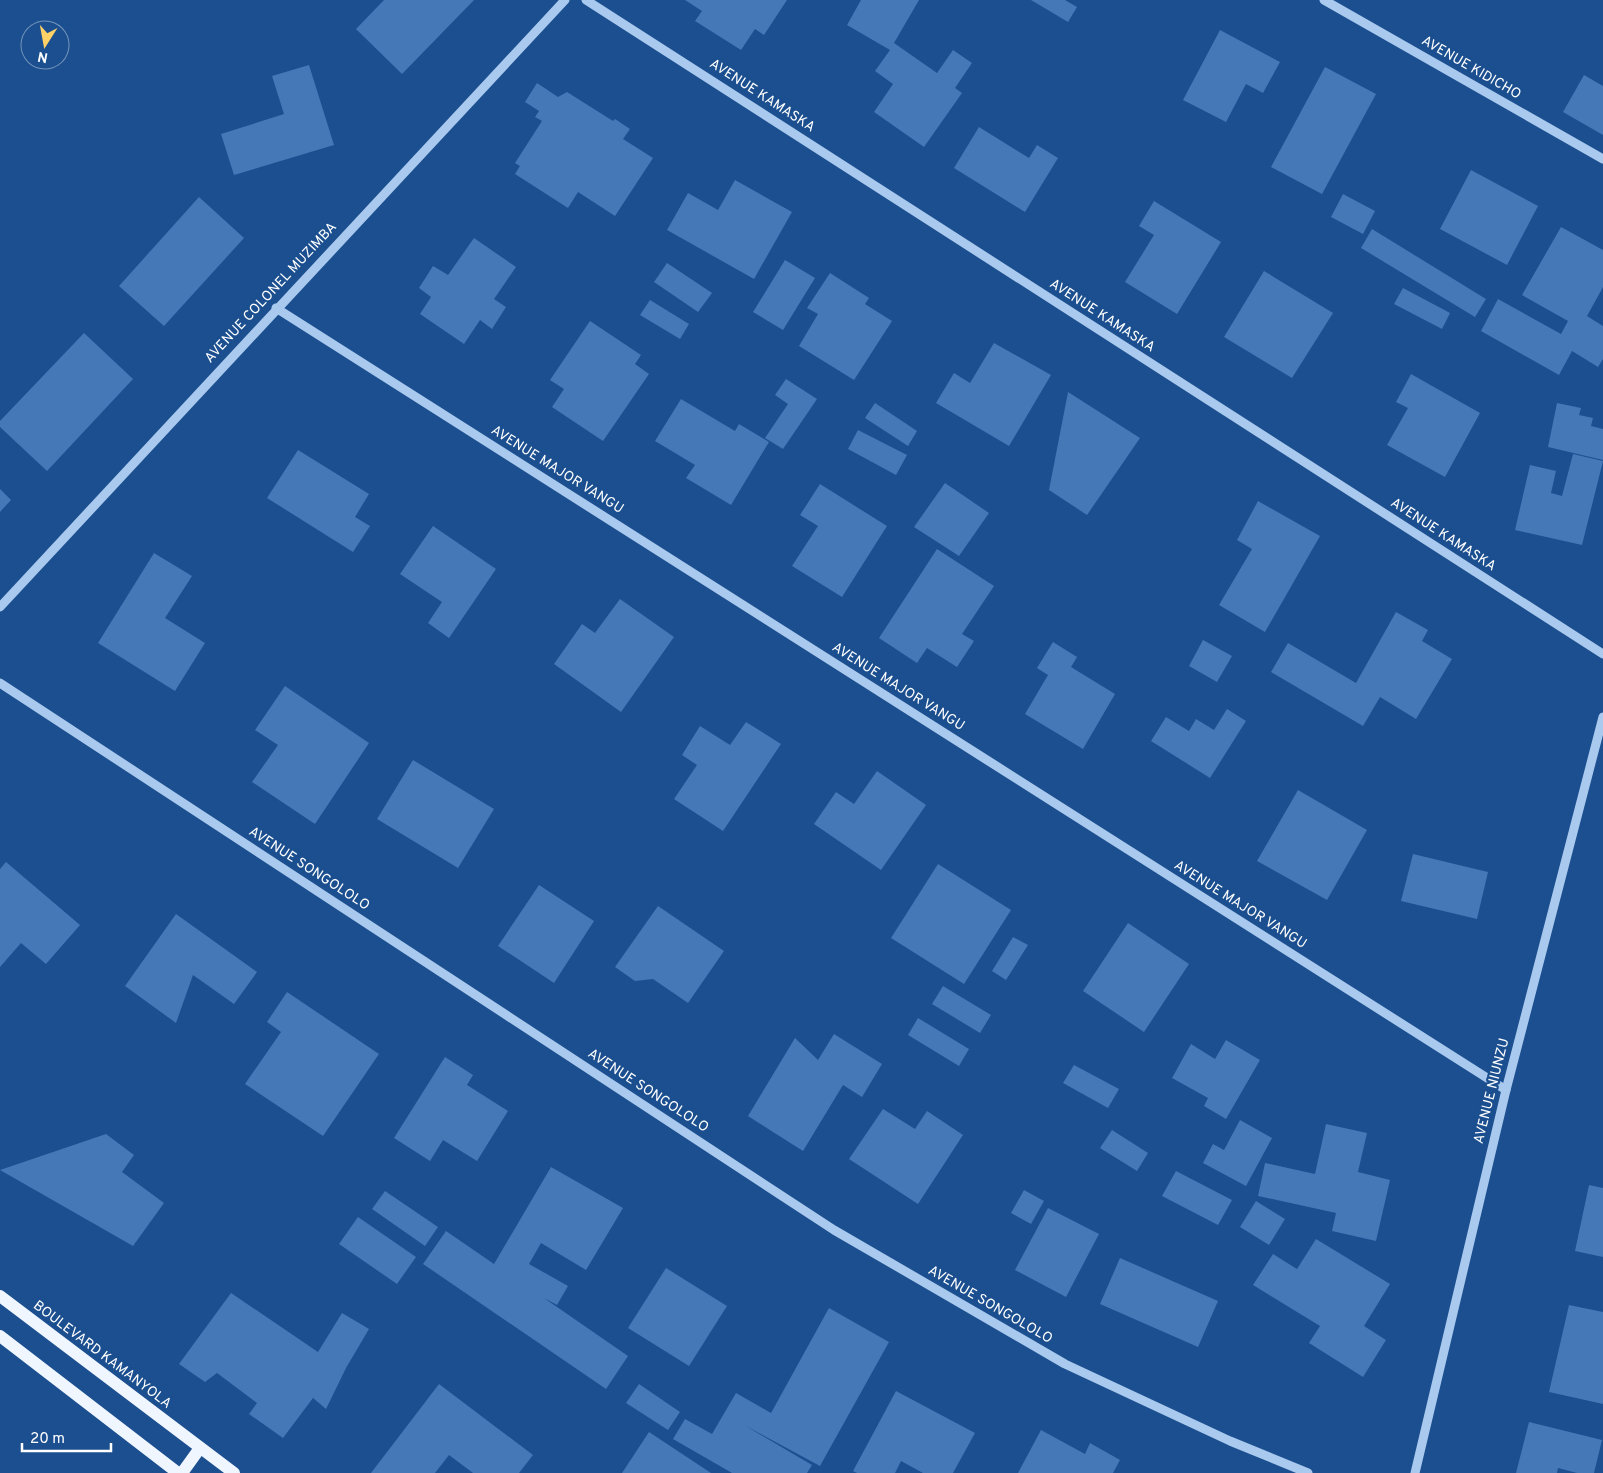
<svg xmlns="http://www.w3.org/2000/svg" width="1603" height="1473" font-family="Overpass,sans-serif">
	<rect width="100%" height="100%" fill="#1b4f8f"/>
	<g fill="#4478b7">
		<path d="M384 0H474L402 74 356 29Z"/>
		<path d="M685 0H787L764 35 755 29 741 50 695 21 702 11Z"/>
		<path d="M861 0H919L894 43 937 73 953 50 972 63 955 88 962 93 924 147 874 112 893 84 875 71 890 50 847 25Z"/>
		<path d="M1031 0H1065L1077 7 1068 22Z"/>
		<path d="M1220 30 1280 62 1263 93 1246 84 1226 122 1183 100Z"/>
		<path d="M309 65 334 145 234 175 221 134 284 114 272 76Z"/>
		<path d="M1325 67 1376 94 1322 194 1271 167Z"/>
		<path d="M1584 75 1603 86V135L1563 112Z"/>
		<path d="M537 83 558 97 567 92 613 121 615 119 630 129 623 139 653 158 615 216 578 192 568 208 515 174 520 166 515 163 542 121 535 117 539 111 525 102Z"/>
		<path d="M979 127 1029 158 1037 145 1058 158 1025 212 954 168Z"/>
		<path d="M1471 170 1538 206 1507 265 1440 229Z"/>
		<path d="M735 180 792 212 754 279 667 230 688 193 718 210Z"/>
		<path d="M1343 194 1375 211 1363 234 1331 217Z"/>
		<path d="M199 197 244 238 164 326 119 286Z"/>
		<path d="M1154 201 1221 242 1177 314 1125 282 1154 235 1139 226Z"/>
		<path d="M1561 227 1603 250V287L1587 316 1603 326V359L1598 367 1572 351 1559 375 1481 331 1498 299 1561 334 1568 321 1522 295Z"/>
		<path d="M1372 229 1486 299 1475 317 1361 248Z"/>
		<path d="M474 238 516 267 494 299 506 307 492 329 480 320 464 344 420 314 431 297 419 288 433 266 448 275Z"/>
		<path d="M785 260 815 278 783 330 753 312Z"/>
		<path d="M667 263 712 293 698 312 654 282Z"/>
		<path d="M1264 271 1333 313 1292 378 1224 337Z"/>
		<path d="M830 273 869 298 865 304 892 321 854 380 799 346 818 314 807 308Z"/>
		<path d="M1403 288 1450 313 1442 329 1394 304Z"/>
		<path d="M650 300 689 324 680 339 640 315Z"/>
		<path d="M590 321 641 355 635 364 649 374 603 441 552 407 564 389 550 380Z"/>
		<path d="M84 333 133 379 47 471 0 427V421Z"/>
		<path d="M994 343 1051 375 1009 446 936 403 954 373 970 383Z"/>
		<path d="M1411 374 1480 413 1445 477 1387 445 1408 408 1396 402Z"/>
		<path d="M786 379 817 399 783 449 765 438 788 404 775 395Z"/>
		<path d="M1068 392 1140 438 1087 515 1049 490Z"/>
		<path d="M681 399 735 431 739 424 769 442 731 505 686 478 695 465 655 441Z"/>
		<path d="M875 403 917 431 908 446 865 418Z"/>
		<path d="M1557 403 1581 408 1579 415 1593 418 1591 426 1603 429V460L1548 447Z"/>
		<path d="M858 430 907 455 896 475 848 449Z"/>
		<path d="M298 450 369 494 355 517 370 526 353 552 267 498Z"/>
		<path d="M1573 454 1603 461 1582 545 1515 530 1530 465 1556 471 1551 493 1562 496Z"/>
		<path d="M945 483 989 513 959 556 914 527Z"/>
		<path d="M820 484 887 526 842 597 792 566 818 526 800 515Z"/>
		<path d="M0 489 11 500 0 512Z"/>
		<path d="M1258 501 1320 536 1265 632 1219 605 1252 549 1237 540Z"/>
		<path d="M433 526 496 569 449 638 428 623 442 602 400 574Z"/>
		<path d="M937 549 994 586 962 634 974 641 957 667 927 648 917 663 879 638Z"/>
		<path d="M154 553 192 576 165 618 205 643 175 691 98 643Z"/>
		<path d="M620 599 674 637 621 712 554 664 582 624 595 633Z"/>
		<path d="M1396 612 1428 630 1422 641 1452 659 1416 719 1380 697 1363 726 1271 672 1288 643 1356 683Z"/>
		<path d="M1203 640 1232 656 1217 682 1189 666Z"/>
		<path d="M1053 642 1077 657 1071 667 1115 694 1083 749 1025 714 1048 675 1037 668Z"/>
		<path d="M285 686 369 743 315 824 252 782 278 745 255 730Z"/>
		<path d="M1227 709 1246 721 1210 778 1151 741 1166 717 1189 731 1196 719 1214 730Z"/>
		<path d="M746 722 781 744 723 831 674 799 697 765 682 755 700 726 730 745Z"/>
		<path d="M413 760 494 809 458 868 377 819Z"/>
		<path d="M877 771 926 805 881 870 814 824 836 792 854 804Z"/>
		<path d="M1298 790 1367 830 1327 900 1257 861Z"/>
		<path d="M1413 854 1488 872 1477 919 1401 901Z"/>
		<path d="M6 862 80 925 46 964 21 943 0 967V869Z"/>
		<path d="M938 864 1011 910 964 984 891 938Z"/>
		<path d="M539 885 594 921 554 983 498 946Z"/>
		<path d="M658 906 724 951 688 1003 653 979 635 981 615 967Z"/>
		<path d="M176 914 257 972 234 1004 193 975 176 1023 125 986Z"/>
		<path d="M1128 923 1189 964 1144 1032 1083 991Z"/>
		<path d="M1013 937 1028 945 1006 980 992 971Z"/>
		<path d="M943 986 991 1015 980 1033 932 1004Z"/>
		<path d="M287 992 379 1054 323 1136 245 1084 281 1032 267 1022Z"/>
		<path d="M918 1018 969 1049 959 1066 908 1035Z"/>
		<path d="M834 1034 882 1064 862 1097 843 1085 803 1151 748 1116 795 1038 818 1060Z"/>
		<path d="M1226 1040 1260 1060 1226 1119 1204 1106 1208 1098 1172 1078 1191 1044 1215 1059Z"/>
		<path d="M445 1057 473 1075 467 1085 508 1111 477 1161 443 1140 430 1161 394 1138Z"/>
		<path d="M1074 1065 1119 1089 1108 1108 1063 1083Z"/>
		<path d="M883 1109 915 1129 927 1111 963 1135 918 1204 849 1159Z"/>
		<path d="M1240 1120 1272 1138 1246 1186 1203 1163 1213 1144 1224 1150Z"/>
		<path d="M1326 1124 1367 1133 1358 1172 1390 1180 1376 1241 1332 1231 1336 1213 1258 1196 1265 1163 1315 1174Z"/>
		<path d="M1112 1130 1148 1153 1137 1171 1100 1148Z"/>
		<path d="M106 1134 134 1155 122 1172 164 1203 133 1246 0 1170Z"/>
		<path d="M551 1167 623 1208 586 1270 541 1243 529 1264 568 1286 557 1305 544 1298 628 1356 606 1389 423 1264 446 1231 494 1264Z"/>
		<path d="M1176 1171 1232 1200 1218 1225 1162 1196Z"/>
		<path d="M1589 1185 1603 1188V1257L1575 1251Z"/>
		<path d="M1024 1190 1044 1201 1031 1224 1011 1213Z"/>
		<path d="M385 1191 438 1227 425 1246 372 1209Z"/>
		<path d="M1256 1201 1285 1219 1269 1245 1240 1227Z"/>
		<path d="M1048 1208 1099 1234 1066 1297 1015 1270Z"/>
		<path d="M358 1217 416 1257 397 1284 339 1244Z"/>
		<path d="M1316 1239 1390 1284 1364 1326 1386 1340 1363 1377 1309 1343 1320 1326 1253 1285 1273 1254 1297 1269Z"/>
		<path d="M1120 1258 1218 1301 1198 1347 1100 1304Z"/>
		<path d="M666 1268 727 1306 689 1366 628 1328Z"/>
		<path d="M231 1293 318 1352 342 1313 369 1329 346 1368 326 1409 313 1398 283 1438 249 1414 257 1403 217 1373 205 1382 179 1364Z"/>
		<path d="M1569 1305 1603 1312V1404L1549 1392Z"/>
		<path d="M829 1308 889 1342 820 1466 744 1425 812 1465 807 1473H732L673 1439 685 1419 712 1434 736 1393 771 1413Z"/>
		<path d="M439 1384 533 1455 519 1473H473L449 1455 435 1473H371Z"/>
		<path d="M639 1384 680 1412 668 1430 626 1403Z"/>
		<path d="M896 1391 975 1433 953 1473H923L901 1461 895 1473H857L853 1471Z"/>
		<path d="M1529 1422 1602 1440 1594 1473H1577L1558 1468 1557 1473H1516Z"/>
		<path d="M1041 1430 1085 1454 1090 1443 1120 1460 1113 1473H1018Z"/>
		<path d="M649 1432 711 1473H622Z"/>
	</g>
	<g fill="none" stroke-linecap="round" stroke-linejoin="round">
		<g stroke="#a9c9ee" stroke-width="9">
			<path d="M586 0 1603 654"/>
			<path d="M1324 0 1603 159"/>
			<path d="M276 308 1506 1090"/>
			<path d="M0 607 565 0"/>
			<path d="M0 683 834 1230 1065 1364 1230 1441 1308 1473"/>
			<path d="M1415 1473 1506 1090 1603 717"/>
		</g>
		<g stroke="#f0f6ff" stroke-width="12">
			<path d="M0 1296 234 1473"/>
			<path d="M0 1336 178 1473"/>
			<path d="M182 1473 200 1448"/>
		</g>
	</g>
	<g text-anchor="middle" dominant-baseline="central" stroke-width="4.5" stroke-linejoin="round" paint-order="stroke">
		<g font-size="14" fill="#fff" stroke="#1b4f8f">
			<text transform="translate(1471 68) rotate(30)">AVENUE KIDICHO</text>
			<text transform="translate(762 96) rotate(33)">AVENUE KAMASKA</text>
			<text transform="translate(271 293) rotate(-47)">AVENUE COLONEL MUZIMBA</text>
			<text transform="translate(1102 316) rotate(33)">AVENUE KAMASKA</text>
			<text transform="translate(557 470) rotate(32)">AVENUE MAJOR VANGU</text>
			<text transform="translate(1443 535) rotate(33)">AVENUE KAMASKA</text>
			<text transform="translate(898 687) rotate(32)">AVENUE MAJOR VANGU</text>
			<text transform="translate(309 869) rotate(33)">AVENUE SONGOLOLO</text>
			<text transform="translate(1240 905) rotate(32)">AVENUE MAJOR VANGU</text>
			<text transform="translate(648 1091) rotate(33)">AVENUE SONGOLOLO</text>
			<text transform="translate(1492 1091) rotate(-76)">AVENUE NIUNZU</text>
			<text transform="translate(990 1305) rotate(30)">AVENUE SONGOLOLO</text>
			<text transform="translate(102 1355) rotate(37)">BOULEVARD KAMANYOLA</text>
		</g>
	</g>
	<g transform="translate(45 45) rotate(191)"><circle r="24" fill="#1b4f8f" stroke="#7695bc"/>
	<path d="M0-4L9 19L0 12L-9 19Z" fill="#ffd166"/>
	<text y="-8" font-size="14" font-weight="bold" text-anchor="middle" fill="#ffffff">N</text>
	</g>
	<path d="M22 1443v8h89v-8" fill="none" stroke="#ffffff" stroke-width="2.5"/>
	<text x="30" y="1443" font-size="15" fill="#ffffff" stroke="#1b4f8f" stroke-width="4" paint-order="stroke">20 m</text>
</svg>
